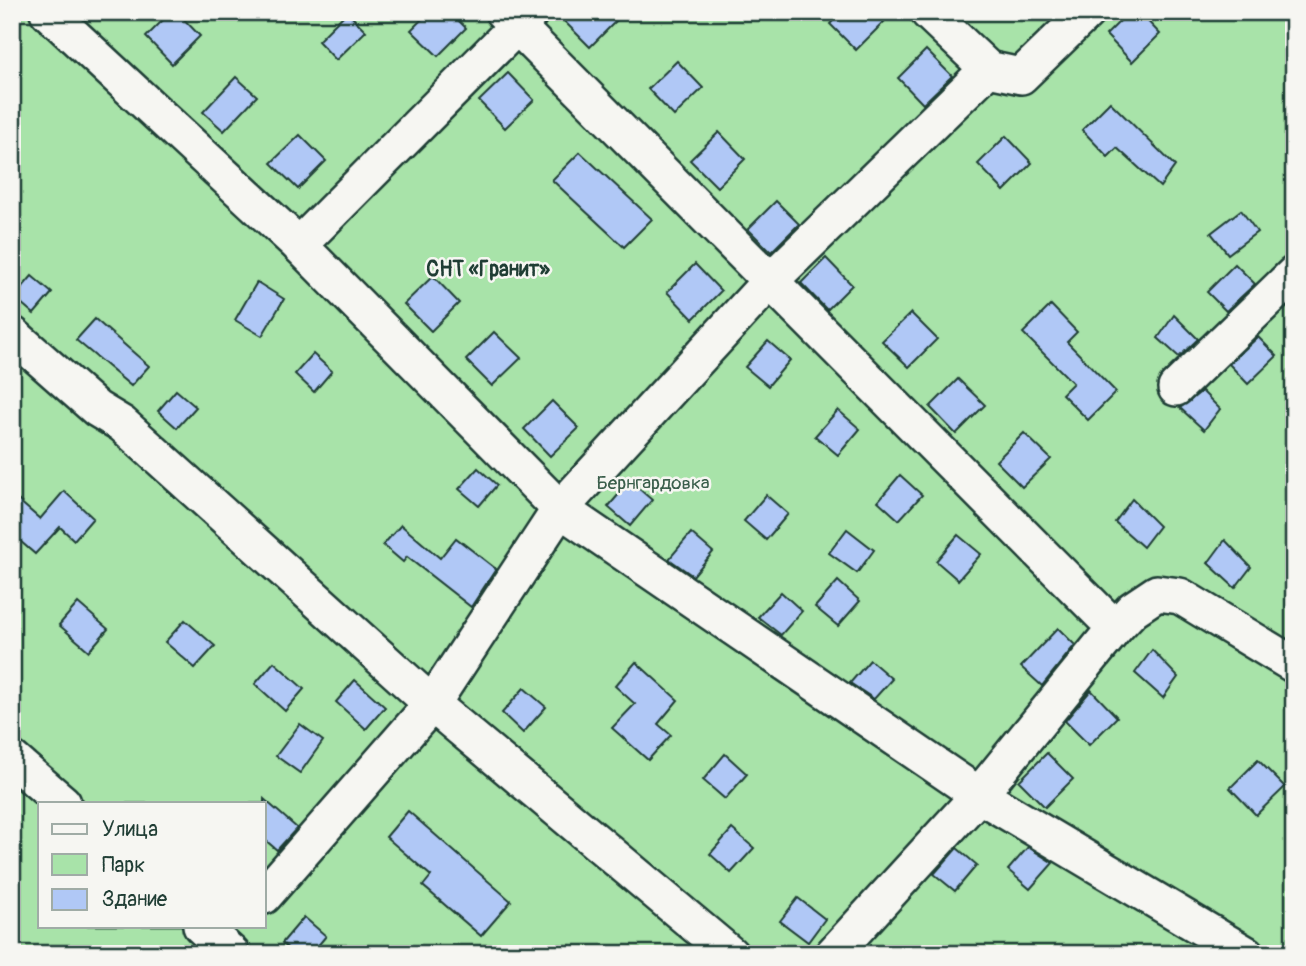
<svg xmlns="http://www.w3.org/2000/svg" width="1306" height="966" font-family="Pangolin,sans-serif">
	<rect width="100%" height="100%" fill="#f6f6f2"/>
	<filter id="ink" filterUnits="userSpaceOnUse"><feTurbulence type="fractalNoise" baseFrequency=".0143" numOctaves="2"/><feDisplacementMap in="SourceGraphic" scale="14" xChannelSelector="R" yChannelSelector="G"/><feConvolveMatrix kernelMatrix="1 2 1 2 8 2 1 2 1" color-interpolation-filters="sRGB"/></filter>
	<g filter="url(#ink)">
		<path fill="#a8e3a9" stroke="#64906e" stroke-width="2" fill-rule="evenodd" d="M12 12H1294V954H12ZM40 803H264V926H40Z"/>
		<g fill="#b0c8f6" stroke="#1f3d34" stroke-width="2">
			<path d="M171 12H177L200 36 172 64 146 37Z"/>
			<path d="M347 12 366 31 336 60 318 41Z"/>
			<path d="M429 12H450L466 28 438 56 411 30Z"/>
			<path d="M555 12H625L590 47Z"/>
			<path d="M841 12H875L884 22 856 50 830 24Z"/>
			<path d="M1129 12H1139L1160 34 1132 62 1106 35Z"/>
			<path d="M926 50 952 76 923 104 898 78Z"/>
			<path d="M677 61 703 88 674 116 648 89Z"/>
			<path d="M508 73 534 100 505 128 479 101Z"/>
			<path d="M236 77 257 96 224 131 203 112Z"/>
			<path d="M1110 102 1175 166 1160 187 1117 148 1108 157 1082 130Z"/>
			<path d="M719 132 745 159 717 187 690 160Z"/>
			<path d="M300 135 326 161 298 189 271 163Z"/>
			<path d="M1006 136 1032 163 1004 191 978 164Z"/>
			<path d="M580 152 652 219 624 247 552 180Z"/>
			<path d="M776 201 799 224 771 252 748 229Z"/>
			<path d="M1241 210 1257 232 1228 254 1211 233Z"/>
			<path d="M826 258 852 285 827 310 801 283Z"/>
			<path d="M695 264 721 291 693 319 667 292Z"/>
			<path d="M1235 264 1255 284 1226 311 1207 292Z"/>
			<path d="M32 276 52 293 34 314 14 297Z"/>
			<path d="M433 276 459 303 431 331 404 304Z"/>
			<path d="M257 282 284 299 262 336 235 320Z"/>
			<path d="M1051 305 1077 332 1067 342 1116 392 1088 420 1062 394 1073 383 1023 333Z"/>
			<path d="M911 313 937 339 909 367 882 341Z"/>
			<path d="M1174 315 1198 339 1179 357 1158 338Z"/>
			<path d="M95 319 149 366 131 386 76 340Z"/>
			<path d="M494 332 521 358 492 386 466 360Z"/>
			<path d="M1258 337 1277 356 1248 384 1229 364Z"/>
			<path d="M768 341 790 360 768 386 745 367Z"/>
			<path d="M313 354 332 371 314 392 295 374Z"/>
			<path d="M958 379 985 405 956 434 930 407Z"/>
			<path d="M176 390 196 407 177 428 158 411Z"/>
			<path d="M1202 391 1220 409 1204 430 1180 408Z"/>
			<path d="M552 401 579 428 550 456 524 429Z"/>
			<path d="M838 410 860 429 838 455 815 436Z"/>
			<path d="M1024 433 1051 459 1022 487 996 461Z"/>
			<path d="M478 468 497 485 479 506 459 489Z"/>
			<path d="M900 475 922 495 899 520 878 501Z"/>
			<path d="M630 481 652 500 630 526 608 507Z"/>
			<path d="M64 491 93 518 74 540 60 527 35 554 12 534V495L40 519Z"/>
			<path d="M766 495 788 514 766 540 744 521Z"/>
			<path d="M1132 499 1159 526 1143 547 1115 522Z"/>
			<path d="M401 525 440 558 456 538 496 569 471 607 407 557 403 562 383 545Z"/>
			<path d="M847 529 874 550 857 573 829 553Z"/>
			<path d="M691 533 713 552 693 576 669 559Z"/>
			<path d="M958 535 981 554 958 580 936 561Z"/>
			<path d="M1225 540 1251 567 1235 588 1208 563Z"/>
			<path d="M838 581 860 601 838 626 815 607Z"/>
			<path d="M781 592 802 611 781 635 758 617Z"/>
			<path d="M78 603 108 629 89 651 59 625Z"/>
			<path d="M185 620 215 646 195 668 165 642Z"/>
			<path d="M1058 628 1075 645 1042 686 1021 667Z"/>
			<path d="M1152 650 1178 677 1163 698 1135 673Z"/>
			<path d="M870 660 892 679 874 699 850 683Z"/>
			<path d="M274 662 304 689 285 711 255 684Z"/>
			<path d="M636 662 678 700 658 724 671 735 648 760 612 728 635 704 615 686Z"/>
			<path d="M355 680 385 707 366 729 336 702Z"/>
			<path d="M524 688 546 707 523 733 502 713Z"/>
			<path d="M1091 690 1117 717 1089 745 1065 721Z"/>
			<path d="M300 724 323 741 300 773 276 756Z"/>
			<path d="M1047 753 1073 779 1045 807 1019 781Z"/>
			<path d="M725 754 747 774 725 799 703 780Z"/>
			<path d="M1258 760 1285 787 1256 815 1230 788Z"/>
			<path d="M264 799 297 828 277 850 264 839Z"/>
			<path d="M408 811 511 901 481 936 423 886 431 876 386 837Z"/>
			<path d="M732 829 754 848 731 873 710 854Z"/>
			<path d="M1028 847 1053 863 1030 889 1008 870Z"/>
			<path d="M957 848 977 865 955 891 934 874Z"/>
			<path d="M798 898 825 919 808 942 780 921Z"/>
			<path d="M304 917 326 936 311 954H294L282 943Z"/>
		</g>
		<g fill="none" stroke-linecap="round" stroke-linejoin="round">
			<g stroke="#1f3d34" stroke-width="40">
				<g id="minor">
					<path d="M48 12 299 245 560 509 979 795 1246 954"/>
					<path d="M503 12 1115 628"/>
					<path d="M928 12 988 69 1021 76 1087 12"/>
					<path d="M299 245 531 12"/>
					<path d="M12 334 97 409 122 424 432 704 730 954"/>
					<path d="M1176 388 1294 274"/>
					<path d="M12 759 63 803"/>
					<path d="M264 896 432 704 560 509 769 282 988 69"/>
					<path d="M201 926 232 954"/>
					<path d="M833 954 979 795 1115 628 1133 609 1157 593 1180 596 1294 665"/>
				</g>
			</g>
			<use href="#minor" stroke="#f6f6f2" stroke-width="35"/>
		</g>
	</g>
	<g text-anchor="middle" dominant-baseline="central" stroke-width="5" stroke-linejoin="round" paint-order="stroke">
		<g font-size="19" fill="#3a5e4b" stroke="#f6f6f2">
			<text x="653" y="483">Бернгардовка</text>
		</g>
		<g font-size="21" font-weight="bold" fill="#1f3d34" stroke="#f6f6f2">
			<text x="488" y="269">СНТ «Гранит»</text>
		</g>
	</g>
	<rect width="1306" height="966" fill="none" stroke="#f6f6f2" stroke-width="42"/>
	<rect x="21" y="21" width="1264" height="924" fill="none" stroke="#1f3d34" stroke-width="2.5" filter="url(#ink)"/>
	<rect x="38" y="802" width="228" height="126" fill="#f6f6f2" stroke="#a0aca6" stroke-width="2"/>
	<rect x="52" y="824" width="35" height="10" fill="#f6f6f2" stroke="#a0aca6" stroke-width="2"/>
	<text x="102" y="836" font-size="21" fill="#1f3d34">Улица</text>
	<rect x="52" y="854" width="35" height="21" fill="#a8e3a9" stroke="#a0aca6" stroke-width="2"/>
	<text x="102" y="872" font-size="21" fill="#1f3d34">Парк</text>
	<rect x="52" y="889" width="35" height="21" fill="#b0c8f6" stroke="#a0aca6" stroke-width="2"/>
	<text x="102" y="906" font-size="21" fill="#1f3d34">Здание</text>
</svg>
